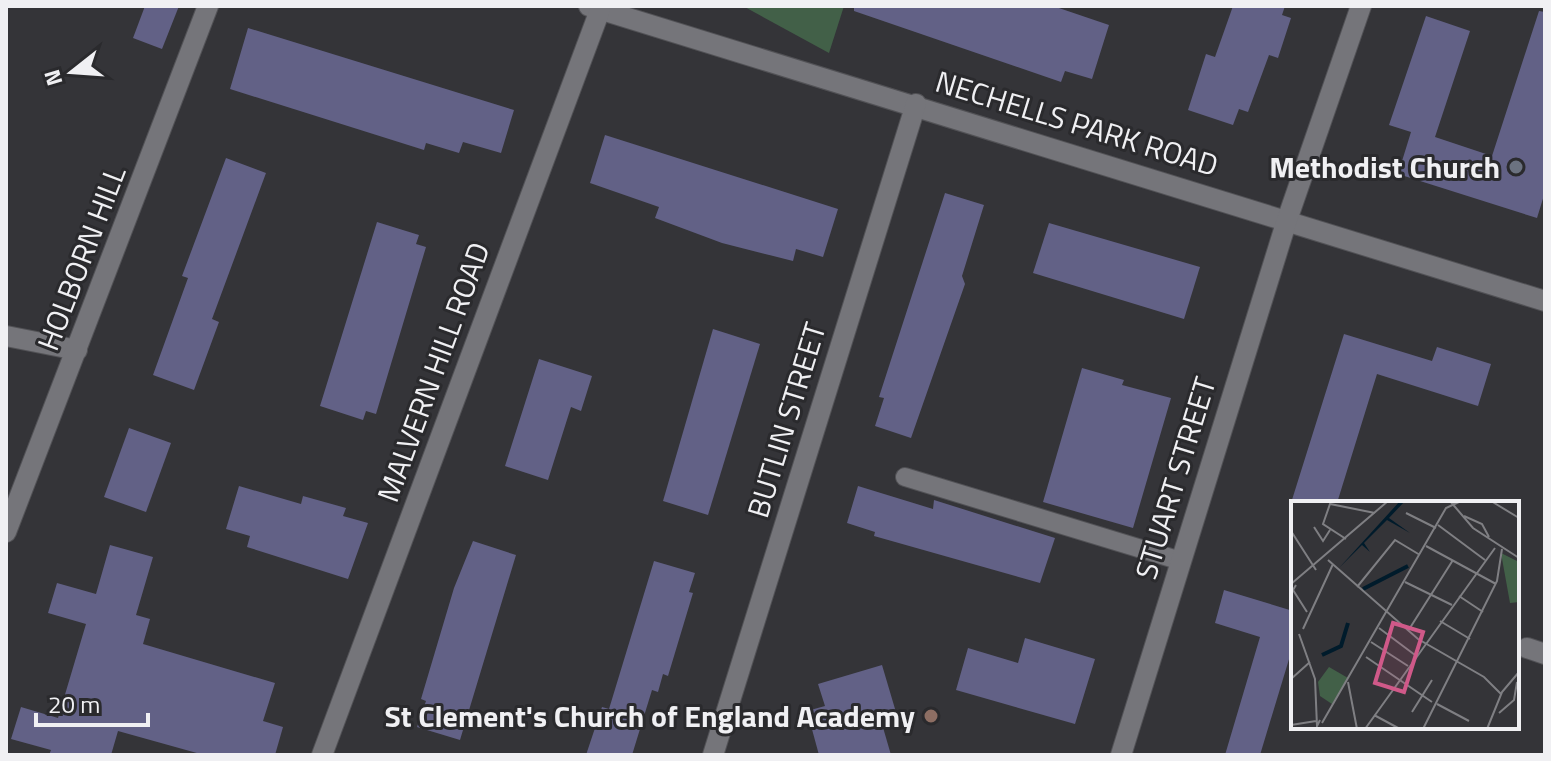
<svg xmlns="http://www.w3.org/2000/svg" width="1551" height="761" font-family="'Titillium Web',sans-serif">
	<rect width="100%" height="100%" fill="#343438"/>
	<path fill="#426048" d="M743 6H844L829 53Z"/>
	<g fill="#626186">
		<path d="M145 6H179L162 49 133 38Z"/>
		<path d="M854 6H1053L1109 25 1092 79 1065 71 1061 82 854 11Z"/>
		<path d="M1233 6H1285L1282 15 1291 18 1278 58 1269 55 1248 112 1239 109 1233 125 1188 110 1206 54 1215 57Z"/>
		<path d="M1539 11 1545 12V192L1537 218 1398 174 1411 132 1389 125 1426 16 1470 31 1435 137 1492 156Z"/>
		<path d="M248 28 514 110 501 153 463 142 459 153 426 143 424 150 230 89Z"/>
		<path d="M605 135 838 209 823 257 796 249 793 261 722 243 655 218 659 207 590 183Z"/>
		<path d="M226 158 266 173 212 319 219 322 194 390 153 375 188 278 182 276Z"/>
		<path d="M945 193 984 205 962 276 965 284 911 438 875 426 884 398 879 397Z"/>
		<path d="M377 222 419 235 416 244 426 247 376 414 366 411 363 420 320 406Z"/>
		<path d="M1049 223 1200 267 1184 319 1033 273Z"/>
		<path d="M713 329 760 344 708 515 663 501Z"/>
		<path d="M1344 334 1432 361 1437 347 1491 364 1478 406 1377 374 1337 503H1291Z"/>
		<path d="M539 359 592 376 581 411 571 407 548 480 505 466Z"/>
		<path d="M1082 368 1124 380 1122 385 1171 398 1133 528 1043 502Z"/>
		<path d="M129 428 171 443 146 512 104 497Z"/>
		<path d="M239 486 301 504 303 496 346 508 343 516 368 523 348 579 247 547 250 536 226 529Z"/>
		<path d="M858 486 933 509 934 500 1055 538 1040 583 874 536 875 532 847 523Z"/>
		<path d="M473 541 516 555 460 740 417 727 426 701 421 699 454 588Z"/>
		<path d="M110 545 153 557 136 615 150 619 143 644 275 683 263 721 283 727 275 755H204L118 731 111 755H49L51 750 11 739 21 707 58 718 86 624 48 613 57 583 96 594Z"/>
		<path d="M654 561 695 573 689 592 693 593 668 676 663 674 658 692 652 690 632 755H586L602 707 609 709Z"/>
		<path d="M1224 590 1293 611V646L1260 755H1225L1260 637 1215 623Z"/>
		<path d="M1025 638 1095 659 1075 724 956 690 968 648 1018 663Z"/>
		<path d="M882 665 898 719 882 724 891 755H819L807 711 825 706 818 684Z"/>
	</g>
	<g fill="none" stroke-linecap="round" stroke-linejoin="round">
		<g stroke="#525256" stroke-width="20">
			<path id="lane" d="M905 477 1181 561"/>
		</g>
		<g stroke="#525256" stroke-width="22">
			<g id="street">
				<path d="M589 6 1545 301"/>
				<path d="M6 336 77 350"/>
				<path d="M6 532 208 6"/>
				<path d="M1527 648 1545 654"/>
				<path d="M322 755 600 10"/>
				<path d="M713 755 916 104"/>
				<path d="M1121 755 1287 220 1361 6"/>
			</g>
		</g>
		<use href="#lane" stroke="#75757a" stroke-width="18"/>
		<use href="#street" stroke="#75757a" stroke-width="20"/>
	</g>
	<circle fill="#6b7280" stroke="#2a2a2d" stroke-width="3" cx="1516" cy="167" r="8"/>
	<circle fill="#8d6e63" stroke="#2a2a2d" stroke-width="3" cx="931" cy="716" r="8"/>
	<g text-anchor="middle" dominant-baseline="central" stroke-width="6" stroke-linejoin="round" paint-order="stroke">
		<g font-size="30" fill="#f0f0f3" stroke="#2a2a2d">
			<text transform="translate(1077 123) rotate(17)">NECHELLS PARK ROAD</text>
			<text transform="translate(81 258) rotate(-69)">HOLBORN HILL</text>
			<text transform="translate(433 372) rotate(-70)">MALVERN HILL ROAD</text>
			<text transform="translate(786 420) rotate(-73)">BUTLIN STREET</text>
			<text transform="translate(1175 478) rotate(-73)">STUART STREET</text>
		</g>
		<g font-size="30" font-weight="bold" fill="#f0f0f3" stroke="#2a2a2d" text-anchor="end">
			<text x="1500" y="167">Methodist Church</text>
			<text x="915" y="716">St Clement's Church of England Academy</text>
		</g>
	</g>
	<g transform="translate(1291 501)">
		<rect width="228" height="228" fill="#343438"/>
		<path d="M210 52 228 61V101L219 102ZM38 166 57 177 41 203 29 195 27 181Z" fill="#426048"/>
		<path d="M109 0H114L98 17 119 32 96 19 73 42 79 51 71 44 48 67Z" fill="#001b2b"/>
		<path fill="none" stroke="#001b2b" stroke-width="4" d="M72 88 117 65M31 154 50 145 57 122"/>
		<path fill="none" stroke="#7f7f83" stroke-width="2" d="M159 0 182 27 228 57M200 0 228 17M115 12 145 27M173 15 191 23 198 36M147 24 194 59M23 26 32 40 39 29M0 30 25 69M55 38 32 23 39 3 84 12M135 45 205 83M37 59 127 138 193 176 210 193M114 81 161 104M0 83 97 0M5 84 2 89 16 111M66 86 104 39 129 54M168 95 192 111M149 120 179 138M88 127 124 154M12 128 42 63M117 130 162 59M8 133 24 178 26 225 29 219M80 141 117 165M75 156 141 201M0 178 19 161M57 181 66 228M146 203 178 220M121 211 141 179M208 212 223 199 226 181M83 214 109 228M31 222 155 7 170 0M0 224 25 220M74 228 204 47M132 228 206 80 211 48M196 228 211 191 228 171"/>
		<path fill="#d05989" fill-opacity="0.15" stroke="#d05989" stroke-width="4" d="M102 122 132 131 113 191 84 182Z"/>
		<rect width="228" height="228" fill="none" stroke="#f0f0f3" stroke-width="4"/>
	</g>
	<rect width="1551" height="761" fill="none" stroke="#f0f0f3" stroke-width="16"/>
	<g transform="translate(72 72) rotate(253)" stroke="#2a2a2d" stroke-width="6" paint-order="stroke">
	<path d="M0-6L14 30L0 20L-14 30Z" fill="#f0f0f3"/>
	<text y="-12" font-size="22" font-weight="bold" text-anchor="middle" fill="#f0f0f3">N</text>
	</g>
	<path d="M36 713v12h112v-12" fill="none" stroke="#f0f0f3" stroke-width="4"/>
	<text x="48" y="713" font-size="24" fill="#f0f0f3" stroke="#2a2a2d" stroke-width="6" paint-order="stroke">20 m</text>
</svg>
